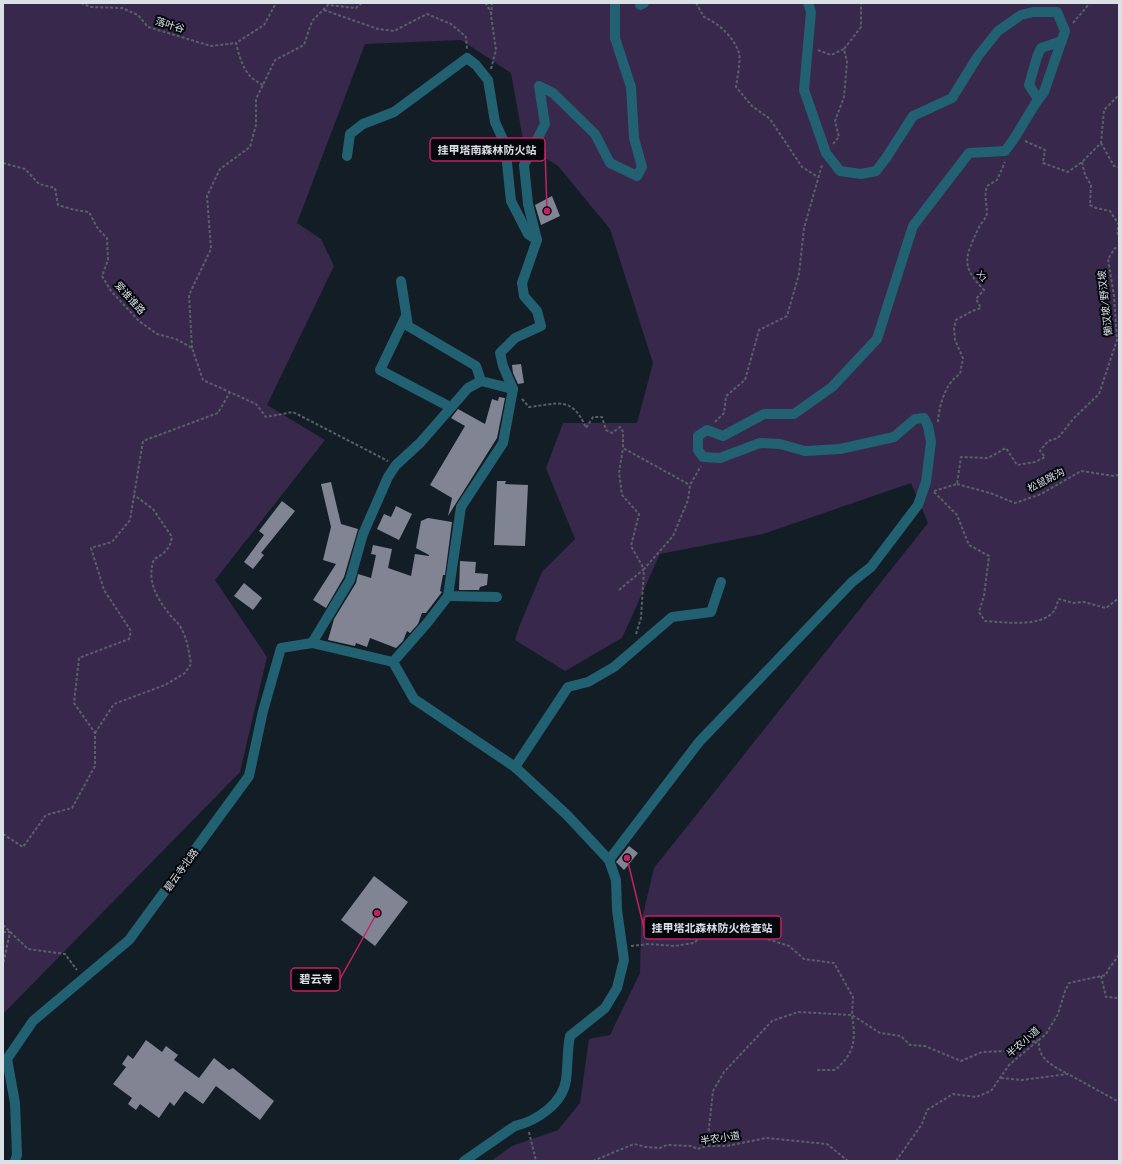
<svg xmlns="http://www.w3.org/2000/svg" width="1122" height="1164" font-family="Raleway,'Noto Sans SC',sans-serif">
	<rect width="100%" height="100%" fill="#131d26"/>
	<path fill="#38284b" d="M3 3H1119V1161H491L512 1146 558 1130 580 1103 589 1039 610 1035 640 973 641 923 654 868 928 523 911 483 763 534 660 554 622 638 565 671 515 640 519 627 542 572 575 539 546 468 563 423H637L653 363 610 229 558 166 524 145 511 73 461 40 365 44 297 223 321 239 334 266 267 405 325 440 215 580 267 657 240 772 3 1014Z"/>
	<g fill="#808493">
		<path d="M552 196 560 216 541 225 535 205Z"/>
		<path d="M521 364 524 383 518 384 513 373 512 365Z"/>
		<path d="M499 397 505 398 497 438 448 516 452 498 430 485 465 426 451 418 458 409 485 424 492 399 498 401Z"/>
		<path d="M497 481H506L505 484 528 485 525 546 494 545Z"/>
		<path d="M331 482 341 524 358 529 344 577 326 608 313 600 336 564 323 560 331 527 321 484Z"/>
		<path d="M282 501 295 511 261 553 264 555 253 569 244 562 264 535 259 531Z"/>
		<path d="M396 506 412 514 399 540 377 529 384 514 391 517Z"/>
		<path d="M428 518 452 522 445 575H443L440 591 442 592 426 613H422L418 624 410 633 407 631 403 641 396 648 370 638 367 647 356 643 355 646 328 640 334 619 356 583 358 574 371 578 376 555 371 554 373 545 392 549 388 568 411 576 415 554 429 556V555L416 548 421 521Z"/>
		<path d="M460 561 476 562 475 573 488 574 487 585 480 587 479 590H459Z"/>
		<path d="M244 583 262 598 253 610 234 596Z"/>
		<path d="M629 846 638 853 624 870 616 862Z"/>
		<path d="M374 876 408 902 375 946 341 920Z"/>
		<path d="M146 1040 162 1052 166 1046 178 1055 174 1060 199 1078 214 1058 229 1070 233 1068 274 1101 260 1120 216 1086 203 1104 185 1091 174 1106 170 1102 159 1118 140 1104 136 1110 128 1104 132 1098 113 1084 126 1067 122 1064 128 1055 133 1059Z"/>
	</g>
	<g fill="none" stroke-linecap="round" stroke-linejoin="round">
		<g stroke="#586169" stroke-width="2" stroke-dasharray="3 2" stroke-linecap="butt">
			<path d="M81 3 91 7 122 8 138 15 148 27 211 46 236 43"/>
			<path d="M485 3 487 5 491 13"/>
			<path d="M696 3 704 17C718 23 734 37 739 53 741 60 737 79 736 87L752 106 770 119 802 167 818 177"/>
			<path d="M324 10 378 29 394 31 427 14 451 24 466 37 467 49"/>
			<path d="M1073 23 1090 3"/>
			<path d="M818 50 831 55 844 49"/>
			<path d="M491 69 496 50 491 15 492 3"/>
			<path d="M263 85C244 76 241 62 236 43L264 25 276 3"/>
			<path d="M1025 141 1045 150 1043 163 1068 172 1082 162 1101 143 1104 110 1119 95"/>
			<path d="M1101 143 1114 166 1119 167"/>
			<path d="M833 144 839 137 835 121 844 97 847 62 844 49 861 27V3"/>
			<path d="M1082 162 1085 175 1091 185 1090 205 1096 208 1110 211 1119 225 1117 232 1119 236"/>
			<path d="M3 163 25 169 39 184 55 188 58 205 75 210 89 212 98 229 107 238 108 260 102 276 111 291 139 321 157 334 176 339 192 348 203 380 256 404 266 417 293 412 388 461"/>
			<path d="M192 348 189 295 211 249 207 196 220 169 250 147 256 125V99L275 60 304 45 312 21 328 5 356 8 362 3"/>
			<path d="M522 399 529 407C558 404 572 395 586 428L593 417H602L606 430 612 433 620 427 623 432V448L690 485"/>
			<path d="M715 422 724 413 726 396 745 380 759 330 787 316 799 274 804 228 822 165"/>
			<path d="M938 422C939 406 945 383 960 374L963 358 955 340 954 328 956 320 972 311 981 308 976 299 984 290C960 265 965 258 979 227 981 224 984 220 986 217 989 209 983 198 987 186L997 180 1005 162"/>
			<path d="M957 484 990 493 1015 503 1041 494 1081 471 1114 476 1119 475"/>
			<path d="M934 491 957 484 961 457 988 458 1006 448 1017 465 1035 462 1045 457 1040 451 1048 441 1058 438 1074 418 1099 394 1117 340 1114 296 1108 259 1115 248 1119 249"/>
			<path d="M934 492 957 515 969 545 989 556 984 596 979 612 985 621C1003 622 1041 628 1054 611 1056 608 1057 603 1059 599L1073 603 1084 602 1106 608 1119 598"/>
			<path d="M619 590 644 569 631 546 639 514 622 495 619 473 623 448"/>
			<path d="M636 634 641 618 644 569 673 536 688 500 690 485 701 466"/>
			<path d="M95 733 114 704 165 685 185 673 191 664C189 652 187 638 181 628 179 623 174 620 171 616 157 599 146 581 154 559 164 554 170 549 172 537L153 509 134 495"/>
			<path d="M3 834 23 847 46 815 72 808 95 766V733L74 703 79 658 129 639 131 631 104 590 91 548 112 542 130 520 143 441 218 413 230 392"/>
			<path d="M3 925 28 949 65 954 77 970"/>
			<path d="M3 932H10L3 965"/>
			<path d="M631 946 649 944 675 946 694 943 711 927 758 936 789 946 804 959 834 963 853 997 852 1015 880 1033 901 1036 910 1045 925 1046 961 1061 982 1052 1006 1051 1039 1040C1037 1059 1053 1066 1068 1074"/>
			<path d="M1101 976 1106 997 1119 998"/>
			<path d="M1001 1078 1022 1080 1068 1074 1119 1102"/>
			<path d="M529 1132 536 1161"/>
			<path d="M707 1146 713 1091 724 1072 772 1021 798 1012 852 1015C856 1040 855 1053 835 1070H817"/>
			<path d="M593 1161 634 1144 646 1147 660 1148 667 1145 692 1146 697 1149 707 1146H727L766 1138 827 1144 848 1161"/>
			<path d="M896 1161 922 1124 927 1110 953 1094 976 1097 991 1091 1009 1065 1046 1034 1058 1014 1065 991 1069 983 1106 975 1108 970 1119 955"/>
		</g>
		<g stroke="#216171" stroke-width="10">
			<path d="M640 3V5L644 3"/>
			<path d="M1038 99 1029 85 1037 57 1041 48 1062 41"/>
			<path d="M347 156 350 134 363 124 394 112 467 58 476 65 488 80 495 122 505 144 511 201 528 234 537 240"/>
			<path d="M401 281 408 326 476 366 481 381 513 389"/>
			<path d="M405 318 380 370 450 407"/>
			<path d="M448 596 497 597"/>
			<path d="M312 643 350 580 363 534 388 477 396 465 420 443 468 388 481 381"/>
			<path d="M393 662 428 622 448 596 461 507 503 443 513 389 503 366 500 353 515 338 541 326 537 311 524 296 522 283 537 240 528 204 524 165 545 124 539 86 553 93 595 134 610 163 637 176 642 167 634 138 631 87 615 38V3"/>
			<path d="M393 662 414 699 515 767 567 815 609 860 616 880 617 910 624 960 617 988 605 1008 570 1036C567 1051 568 1065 566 1080 563 1103 537 1121 515 1126L464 1161"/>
			<path d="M515 767 568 687 588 682 614 667 672 617 711 612 721 582"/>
			<path d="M609 860 699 742 852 582 871 567 918 505 926 482 931 442 928 426 924 418 915 419 894 437 840 449 805 451 780 444 760 443 720 458 703 457 698 450V436L707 430 723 436 764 414H794L832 387 877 339 913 226 969 153 1005 151C1020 133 1029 110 1044 92L1065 31 1057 12H1033L1021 15 998 31 978 56 952 98 913 116 886 158 876 171 861 174 840 171 826 153 804 90 811 12 808 3"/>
			<path d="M15 1161 17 1155 15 1103 7 1059 33 1021 129 940 249 776 263 711 281 648 312 643 393 662"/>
		</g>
	</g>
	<g text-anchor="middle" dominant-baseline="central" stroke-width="4" stroke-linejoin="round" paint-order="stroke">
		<g font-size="10" fill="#d9e0e6" stroke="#04070b">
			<text transform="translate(170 25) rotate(17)">落叶谷</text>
			<text transform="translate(982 276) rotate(50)">X1</text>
			<text transform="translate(130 298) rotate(49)">爱谁谁路</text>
			<text transform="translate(1105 303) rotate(-96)">懒汉坡/野汉坡</text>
			<text transform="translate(1046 480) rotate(-27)">松鼠跳沟</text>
			<text transform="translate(181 870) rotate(-54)">碧云寺北路</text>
			<text transform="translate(1023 1042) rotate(-41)">半农小道</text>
			<text transform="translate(720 1138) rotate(-8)">半农小道</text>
		</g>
	</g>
	<path fill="none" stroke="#c32262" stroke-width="1.5" d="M547 211L545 150M627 858L644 928M377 913L340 979"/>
	<g fill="#c32262" stroke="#04070b" stroke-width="1.5">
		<circle cx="547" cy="211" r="4"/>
		<circle cx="627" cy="858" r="4"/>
		<circle cx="377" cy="913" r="4"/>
	</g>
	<g fill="#04070b" stroke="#c32262" stroke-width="1.5">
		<rect x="430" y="138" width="115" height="23" rx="4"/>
		<rect x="644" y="916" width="137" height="23" rx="4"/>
		<rect x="291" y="968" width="49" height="23" rx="4"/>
	</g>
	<g font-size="11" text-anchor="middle" font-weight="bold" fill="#d9e0e6">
		<text x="487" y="154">挂甲塔南森林防火站</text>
		<text x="712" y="932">挂甲塔北森林防火检查站</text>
		<text x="316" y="983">碧云寺</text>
	</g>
	<rect width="1122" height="1164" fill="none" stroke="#d9e0e6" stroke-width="8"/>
</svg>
